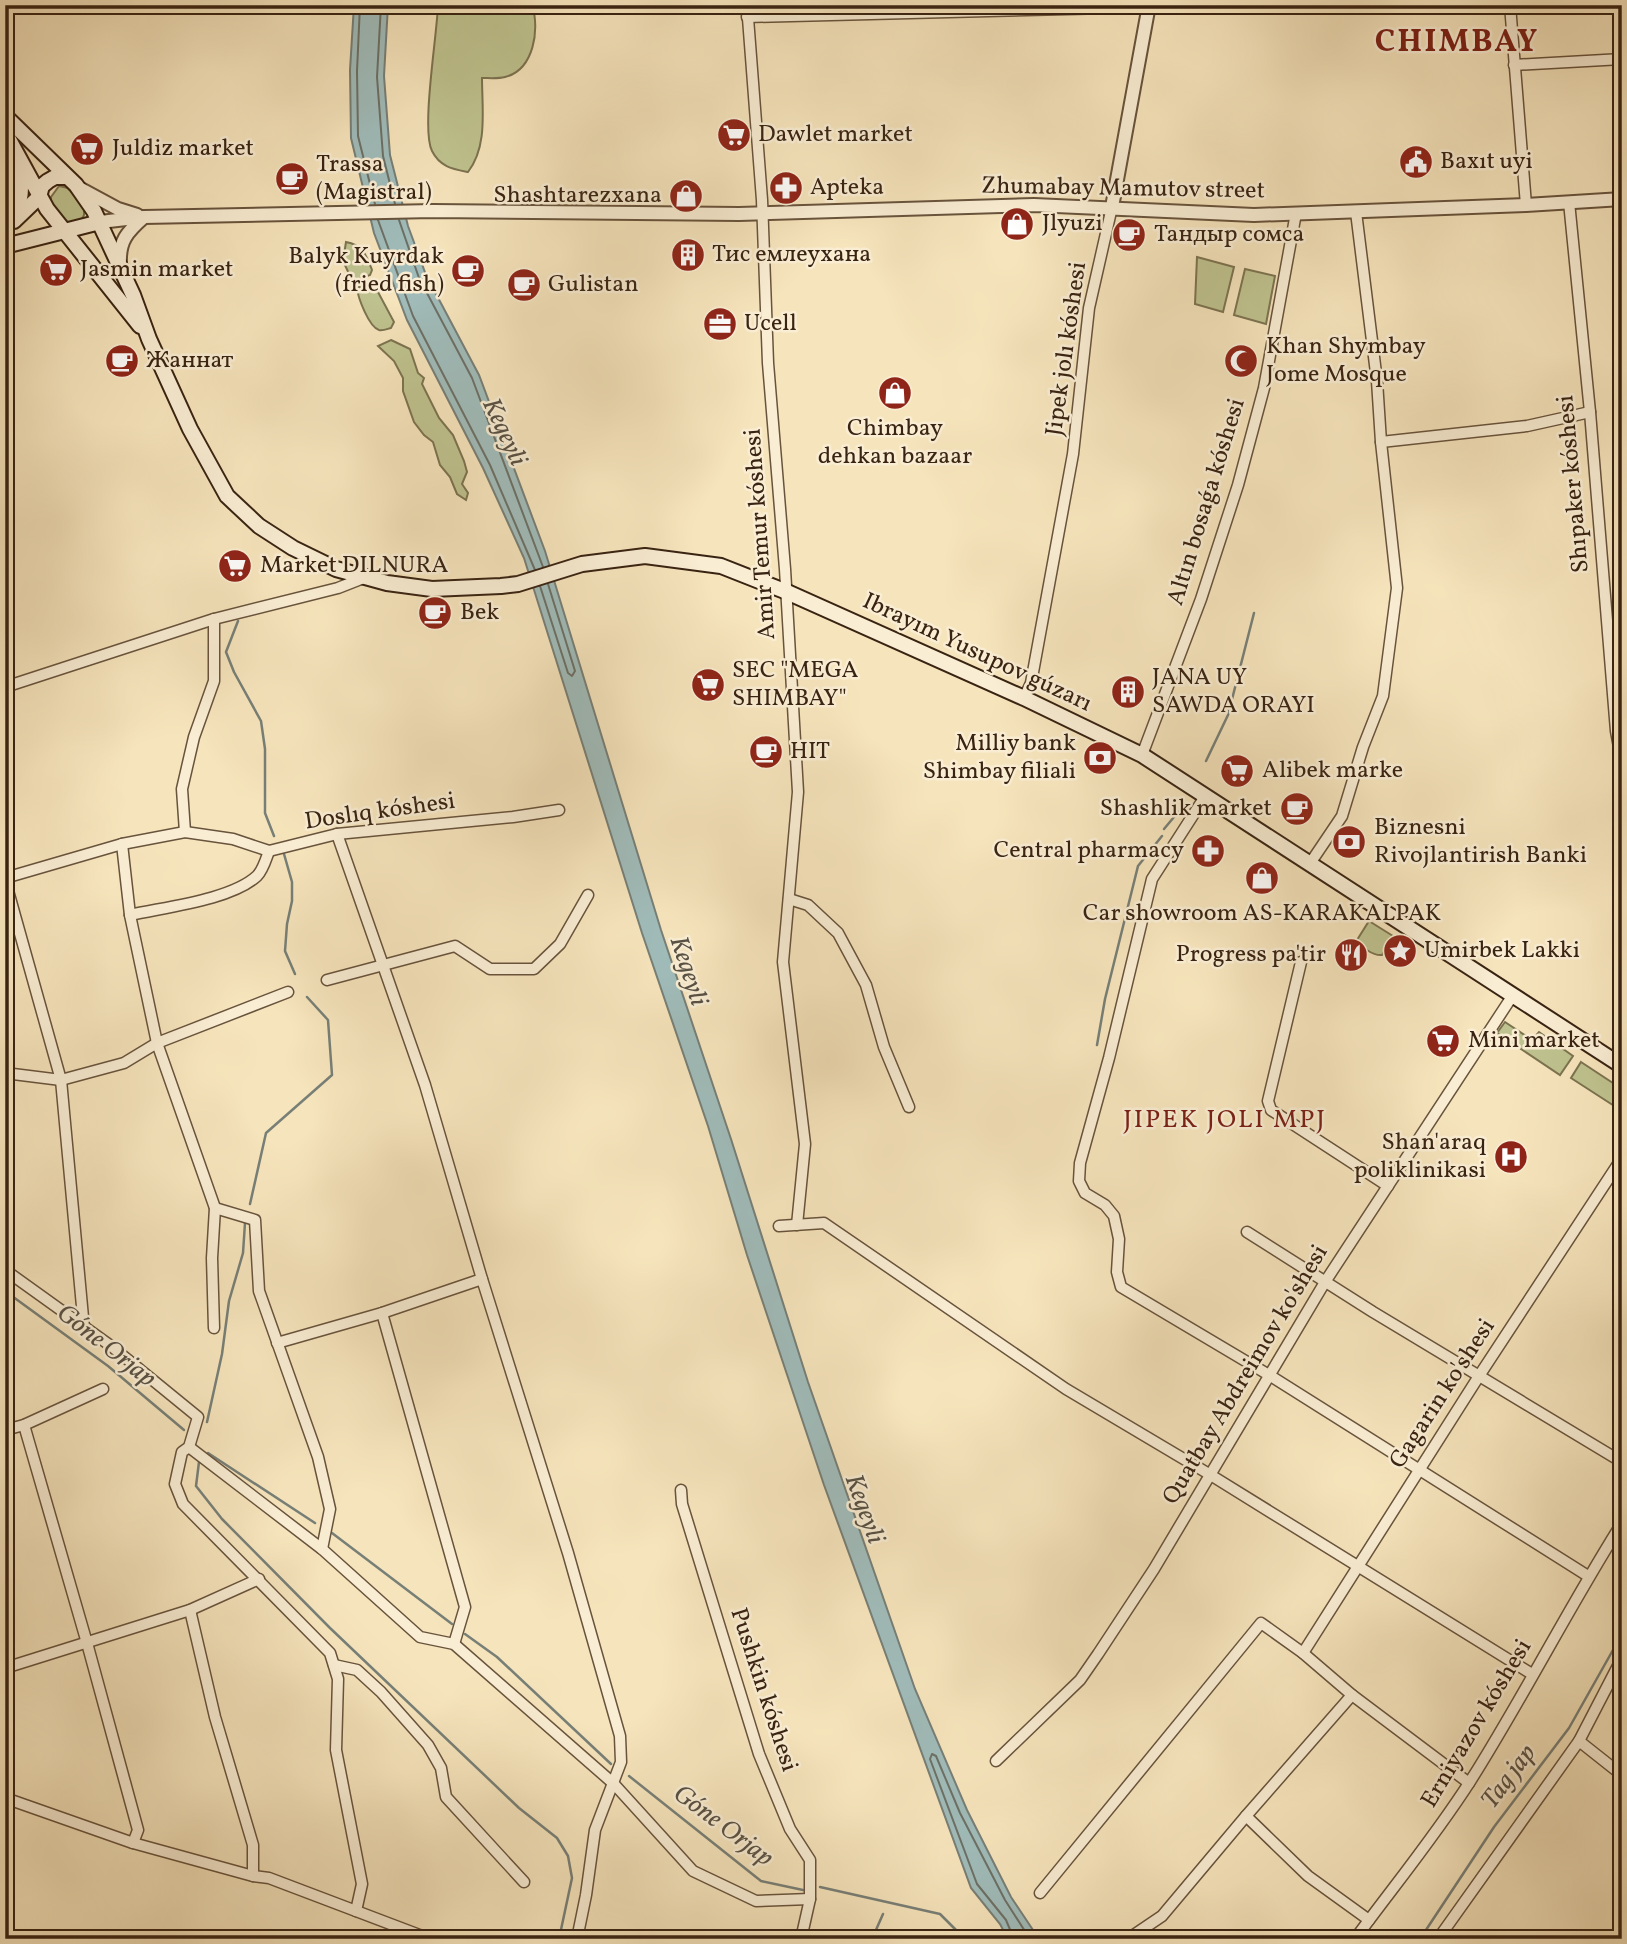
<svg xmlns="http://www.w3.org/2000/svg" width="1627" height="1944" font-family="Vollkorn,serif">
	<rect width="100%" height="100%" fill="#f6e4bc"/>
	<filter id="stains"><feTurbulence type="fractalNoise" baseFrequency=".00286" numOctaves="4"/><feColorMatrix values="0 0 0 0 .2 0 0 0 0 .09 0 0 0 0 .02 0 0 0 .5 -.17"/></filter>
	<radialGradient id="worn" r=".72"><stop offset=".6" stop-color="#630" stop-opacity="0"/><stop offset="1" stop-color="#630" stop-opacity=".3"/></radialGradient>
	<g fill="#bfc38f" stroke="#7c7350" stroke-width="2">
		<path d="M438 5H532C540 29 534 70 505 77 498 79 489 78 482 78 482 109 488 146 468 172 453 169 440 167 432 151 421 129 437 36 438 5Z"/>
		<path d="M59 186 68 188 84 207V215L81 221 67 224 51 203V197Z"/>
		<path d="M346 242C363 245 366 255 372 270L370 275 357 280 351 278 343 261Z"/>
		<path d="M1197 257 1234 267 1223 312 1195 304Z"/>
		<path d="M1245 269 1275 276 1266 324 1234 315Z"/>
		<path d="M362 286 378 292 394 322 391 328C387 329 383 331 379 330 369 327 358 298 357 288Z"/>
		<path d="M391 340 410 349 418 373 424 378 422 384 439 418 453 435 464 461 467 472 462 484 468 493 466 500 457 494 450 477 440 465 433 442 424 435 414 422 403 391V378L394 361 378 346Z"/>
		<path d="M1369 921 1393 936 1382 955C1373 956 1361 947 1357 940Z"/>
		<path d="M1505 1022 1532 1040 1539 1032 1573 1056 1560 1075 1497 1033Z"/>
		<path d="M1581 1062 1622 1089V1111L1571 1078Z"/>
	</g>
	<path fill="#a0bcba" stroke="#777f77" stroke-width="2" d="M354 5H388L384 76 390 155 408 226 426 275 479 375 545 551 661 930 731 1139 808 1382 915 1689 967 1810 1011 1897 1039 1939H1008L1000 1924 971 1888 824 1485 747 1255 708 1126 642 933 524 558 483 468 407 320 374 233 351 138 350 70Z"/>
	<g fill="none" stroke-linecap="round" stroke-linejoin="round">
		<g stroke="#6c7066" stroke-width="2">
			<path d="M360 5 357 71 358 136 375 204"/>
			<path d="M381 5 377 77 383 156 395 204"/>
			<path d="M378 220 413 316 490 465 535 570"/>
			<path d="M399 220 419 278 472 378 543 567"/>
			<path d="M540 586 568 673 572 676 575 671 548 584"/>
			<path d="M1014 1939 1006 1920 977 1884 930 1759 932 1754 936 1756 960 1813 1005 1900 1030 1939"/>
		</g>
		<g stroke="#777f77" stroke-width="2.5">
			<path d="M238 621 226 652 234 672 261 721 265 749V813L274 836"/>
			<path d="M1206 761 1228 715 1254 613"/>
			<path d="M1164 829 1179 811"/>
			<path d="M284 854 292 882V901L287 924 285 951 295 974"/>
			<path d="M1097 1045 1105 999 1138 866 1162 836"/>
			<path d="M250 1204 266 1133 332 1075 328 1020 307 997"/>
			<path d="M5 1291 108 1366 184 1430"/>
			<path d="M207 1422 222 1354 229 1301 243 1253 245 1223"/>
			<path d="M208 1453 315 1523"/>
			<path d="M199 1462 196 1486 222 1519 330 1628 519 1808 557 1838 568 1856 572 1878 559 1939"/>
			<path d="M332 1533 452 1624"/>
			<path d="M465 1634 497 1657 611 1764"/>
			<path d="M629 1776 761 1881 803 1890"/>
			<path d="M820 1887 940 1914 965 1939"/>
			<path d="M872 1939 883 1914"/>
			<path d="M1420 1939 1494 1827 1569 1728 1622 1634"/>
		</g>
		<g stroke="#68533c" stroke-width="13">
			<g id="minor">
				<path d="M747 5 762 200 768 363 785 569 798 792 783 962 805 1144 797 1225"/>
				<path d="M1510 5 1526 205"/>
				<path d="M747 17 1149 7"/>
				<path d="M1514 65 1622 59"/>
				<path d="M1569 202 1590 412 1616 731 1622 763"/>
				<path d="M1381 442 1527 426 1590 412"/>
				<path d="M5 687 214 619 338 588 366 577"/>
				<path d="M1024 698 1031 683 1073 454 1089 308 1112 207"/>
				<path d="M1142 755 1201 599 1238 485 1264 388 1296 213"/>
				<path d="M1206 795 1152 879 1109 1058 1080 1163 1079 1181 1085 1193 1105 1205 1114 1216 1119 1239 1117 1272 1121 1287 1269 1375 1588 1576"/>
				<path d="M185 832 182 789 194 737 214 681V619"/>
				<path d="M337 834 425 1085 482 1279 568 1553 620 1736 621 1762 595 1830 586 1895 577 1939"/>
				<path d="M122 844 130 915 157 1043 215 1208 212 1258 214 1328"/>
				<path d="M1311 862 1342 816 1363 747 1383 696 1397 588 1381 442 1377 381 1356 212"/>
				<path d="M5 878 122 844 185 832 233 839 269 851 337 834 513 817 559 810"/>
				<path d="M5 880 61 1080 84 1328"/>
				<path d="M789 899 808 905 838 933 866 985 884 1047 909 1107"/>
				<path d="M130 915C165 907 231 900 257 876 263 870 266 859 269 851"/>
				<path d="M1301 962 1268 1101 1271 1110 1388 1186"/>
				<path d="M327 980 455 946 490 969H534L560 944 588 895"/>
				<path d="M5 1073 61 1080 124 1063 157 1043 288 992"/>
				<path d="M215 1208 255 1220 259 1291 318 1457 330 1509 322 1549"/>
				<path d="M779 1226 824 1223 1066 1389 1209 1474 1532 1674"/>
				<path d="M1247 1232 1373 1312 1622 1462"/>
				<path d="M5 1270 111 1346 198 1417 189 1447 182 1452 175 1484 183 1504 330 1653 338 1679 336 1750 362 1884 356 1911"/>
				<path d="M382 1313 465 1607 454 1644"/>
				<path d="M277 1343 382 1313 482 1279"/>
				<path d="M24 1425 87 1643 138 1830 133 1843"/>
				<path d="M5 1430 24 1425 103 1389"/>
				<path d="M189 1447 322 1549 420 1637 454 1644 614 1784 693 1871 756 1901 810 1899"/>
				<path d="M681 1490 682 1504 759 1754 790 1829 810 1860V1899L801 1939"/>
				<path d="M190 1610 215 1717 253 1845V1876"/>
				<path d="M1303 1653 1479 1376 1622 1158"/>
				<path d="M334 1665 357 1670 381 1692 428 1745 441 1768 446 1797 524 1882"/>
				<path d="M5 1668 190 1610 259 1579"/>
				<path d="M1579 1741 1622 1775"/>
				<path d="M996 1761 1080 1680 1098 1654 1154 1569 1325 1282 1513 995"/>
				<path d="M5 1798 133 1843 253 1876 269 1878 430 1939"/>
				<path d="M1246 1816 1308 1876 1369 1920"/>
				<path d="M1040 1893 1261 1623 1303 1653 1352 1695 1469 1783"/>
				<path d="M1128 1939 1162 1916 1246 1816 1352 1695"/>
				<path d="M1355 1939C1394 1886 1436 1835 1471 1780 1524 1696 1569 1607 1622 1523"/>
				<path d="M1438 1939 1579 1741 1622 1658"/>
			</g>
		</g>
		<g stroke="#68533c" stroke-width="16">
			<g id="tertiary">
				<path d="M81 189 118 209 137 215"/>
				<path d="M1112 207 1149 5"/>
				<path d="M100 222 144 217 433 211 739 214 1034 205 1254 215 1526 205 1622 199"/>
				<path d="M120 263C119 241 127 232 144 217"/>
			</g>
		</g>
		<g stroke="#392312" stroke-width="18">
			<g id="secondary">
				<path d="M5 116 76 185 94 211 133 295 149 339 190 429 227 496 259 526 293 548 336 569 387 583 432 589 501 586 518 584 582 564 645 556 721 566 787 592 1024 698 1142 755 1622 1066"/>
				<path d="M5 132 47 209 140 326"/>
				<path d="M14 221 39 197 42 186 48 181 55 177H66"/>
				<path d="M5 229C20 205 25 194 18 166"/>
				<path d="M5 246 100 222"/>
			</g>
		</g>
		<use href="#minor" stroke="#f9edd3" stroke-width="10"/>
		<use href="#tertiary" stroke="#f9edd3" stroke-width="12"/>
		<use href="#secondary" stroke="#f9edd3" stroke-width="14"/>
	</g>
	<defs>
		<g id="supermarket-disc" transform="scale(1.75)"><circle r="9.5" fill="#8f2418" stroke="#f9edd3"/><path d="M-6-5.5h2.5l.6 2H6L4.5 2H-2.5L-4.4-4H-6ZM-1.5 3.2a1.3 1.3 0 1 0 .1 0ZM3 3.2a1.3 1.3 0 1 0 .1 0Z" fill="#fff"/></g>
		<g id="civic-disc" transform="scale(1.75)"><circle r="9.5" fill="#8f2418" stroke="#f9edd3"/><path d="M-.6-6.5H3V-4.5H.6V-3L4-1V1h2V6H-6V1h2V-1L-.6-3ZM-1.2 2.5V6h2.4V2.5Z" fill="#fff"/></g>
		<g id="cafe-disc" transform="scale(1.75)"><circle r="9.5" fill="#8f2418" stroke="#f9edd3"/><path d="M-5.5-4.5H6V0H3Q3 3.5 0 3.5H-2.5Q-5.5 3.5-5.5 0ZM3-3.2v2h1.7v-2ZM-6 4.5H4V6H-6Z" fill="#fff"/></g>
		<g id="pharmacy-disc" transform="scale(1.75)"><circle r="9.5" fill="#8f2418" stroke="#f9edd3"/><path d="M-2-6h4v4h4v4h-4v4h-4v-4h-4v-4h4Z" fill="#fff"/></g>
		<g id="shop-disc" transform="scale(1.75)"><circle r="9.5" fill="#8f2418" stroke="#f9edd3"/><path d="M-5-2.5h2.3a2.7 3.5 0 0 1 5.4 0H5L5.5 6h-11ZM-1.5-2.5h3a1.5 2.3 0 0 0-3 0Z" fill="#fff"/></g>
		<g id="building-disc" transform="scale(1.75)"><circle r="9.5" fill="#8f2418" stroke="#f9edd3"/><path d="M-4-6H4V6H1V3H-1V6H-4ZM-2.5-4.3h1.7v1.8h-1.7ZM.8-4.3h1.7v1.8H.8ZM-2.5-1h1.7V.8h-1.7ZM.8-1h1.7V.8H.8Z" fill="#fff"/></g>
		<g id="office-disc" transform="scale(1.75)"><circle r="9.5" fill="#8f2418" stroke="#f9edd3"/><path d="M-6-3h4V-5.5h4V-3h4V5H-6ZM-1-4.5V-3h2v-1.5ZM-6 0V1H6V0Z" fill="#fff"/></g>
		<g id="mosque-disc" transform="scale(1.75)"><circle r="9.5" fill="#8f2418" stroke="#f9edd3"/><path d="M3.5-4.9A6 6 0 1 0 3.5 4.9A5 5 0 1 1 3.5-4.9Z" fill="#fff"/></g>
		<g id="bank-disc" transform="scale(1.75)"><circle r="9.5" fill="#8f2418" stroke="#f9edd3"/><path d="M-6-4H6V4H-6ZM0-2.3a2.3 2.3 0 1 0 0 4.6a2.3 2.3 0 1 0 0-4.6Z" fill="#fff"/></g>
		<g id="sight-disc" transform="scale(1.75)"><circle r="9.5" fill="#8f2418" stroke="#f9edd3"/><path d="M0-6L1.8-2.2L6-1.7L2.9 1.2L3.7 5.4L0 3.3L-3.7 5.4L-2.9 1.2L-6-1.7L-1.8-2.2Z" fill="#fff"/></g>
		<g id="restaurant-disc" transform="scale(1.75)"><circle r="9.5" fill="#8f2418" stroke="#f9edd3"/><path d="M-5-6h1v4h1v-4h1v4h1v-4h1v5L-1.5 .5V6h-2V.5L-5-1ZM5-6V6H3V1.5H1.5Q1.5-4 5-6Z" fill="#fff"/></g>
		<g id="hospital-disc" transform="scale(1.75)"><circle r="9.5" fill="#8f2418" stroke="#f9edd3"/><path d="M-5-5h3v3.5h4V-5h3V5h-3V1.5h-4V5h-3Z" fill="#fff"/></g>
	</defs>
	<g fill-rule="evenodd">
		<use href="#supermarket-disc" x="734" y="135"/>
		<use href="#supermarket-disc" x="87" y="149"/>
		<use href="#civic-disc" x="1416" y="162"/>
		<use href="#cafe-disc" x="292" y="179"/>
		<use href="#pharmacy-disc" x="786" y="188"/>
		<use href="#shop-disc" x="686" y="196"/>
		<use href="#shop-disc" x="1017" y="224"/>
		<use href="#cafe-disc" x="1129" y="235"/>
		<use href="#building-disc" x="688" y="255"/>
		<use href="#supermarket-disc" x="56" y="270"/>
		<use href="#cafe-disc" x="468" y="271"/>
		<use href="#cafe-disc" x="524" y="285"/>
		<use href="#office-disc" x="720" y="324"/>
		<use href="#cafe-disc" x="122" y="361"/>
		<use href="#mosque-disc" x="1241" y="361"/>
		<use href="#shop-disc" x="895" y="393"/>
		<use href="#supermarket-disc" x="235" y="566"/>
		<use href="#cafe-disc" x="435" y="613"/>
		<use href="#supermarket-disc" x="708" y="685"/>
		<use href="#building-disc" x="1128" y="692"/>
		<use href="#cafe-disc" x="766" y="752"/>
		<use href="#bank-disc" x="1100" y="758"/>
		<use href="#supermarket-disc" x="1237" y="771"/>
		<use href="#cafe-disc" x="1297" y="809"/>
		<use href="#bank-disc" x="1349" y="842"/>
		<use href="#pharmacy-disc" x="1208" y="851"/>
		<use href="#shop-disc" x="1262" y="878"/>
		<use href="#sight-disc" x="1400" y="951"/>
		<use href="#restaurant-disc" x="1351" y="955"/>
		<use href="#supermarket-disc" x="1443" y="1041"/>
		<use href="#hospital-disc" x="1511" y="1157"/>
	</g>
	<g text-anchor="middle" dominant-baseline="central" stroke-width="5" stroke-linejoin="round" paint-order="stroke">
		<g font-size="24" fill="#392312" stroke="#f9edd3" text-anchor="start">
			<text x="758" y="135">Dawlet market</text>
			<text x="112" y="149">Juldiz market</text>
			<text x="1440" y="162">Baxıt uyi</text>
			<text x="316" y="165">Trassa<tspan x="316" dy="28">(Magistral)</tspan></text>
			<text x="810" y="188">Apteka</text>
			<text x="662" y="196" text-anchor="end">Shashtarezxana</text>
			<text x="1042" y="224">Jlyuzi</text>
			<text x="1154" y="235">Тандыр сомса</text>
			<text x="712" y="255">Тис емлеухана</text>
			<text x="444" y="257" text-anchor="end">Balyk Kuyrdak<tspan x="444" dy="28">(fried fish)</tspan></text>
			<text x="80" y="270">Jasmin market</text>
			<text x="548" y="285">Gulistan</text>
			<text x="744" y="324">Ucell</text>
			<text x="1266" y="347">Khan Shymbay<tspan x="1266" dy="28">Jome Mosque</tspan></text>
			<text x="146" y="361">Жаннат</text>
			<text x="895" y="429" text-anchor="middle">Chimbay<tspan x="895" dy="28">dehkan bazaar</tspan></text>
			<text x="260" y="566">Market DILNURA</text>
			<text x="460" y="613">Bek</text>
			<text x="732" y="671">SEC "MEGA<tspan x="732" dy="28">SHIMBAY"</tspan></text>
			<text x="1152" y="678">JANA UY<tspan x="1152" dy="28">SAWDA ORAYI</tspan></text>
			<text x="1076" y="744" text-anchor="end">Milliy bank<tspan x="1076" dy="28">Shimbay filiali</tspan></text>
			<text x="790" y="752">HIT</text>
			<text x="1262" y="771">Alibek marke</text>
			<text x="1272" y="809" text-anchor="end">Shashlik market</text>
			<text x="1374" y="828">Biznesni<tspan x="1374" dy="28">Rivojlantirish Banki</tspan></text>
			<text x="1184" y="851" text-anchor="end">Central pharmacy</text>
			<text x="1262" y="914" text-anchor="middle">Car showroom AS-KARAKALPAK</text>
			<text x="1424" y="951">Umirbek Lakki</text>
			<text x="1326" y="955" text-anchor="end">Progress pa'tir</text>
			<text x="1468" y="1041">Mini market</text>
			<text x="1486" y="1143" text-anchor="end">Shan'araq<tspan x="1486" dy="28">poliklinikasi</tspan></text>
		</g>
		<g font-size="24" fill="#392312" stroke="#f9edd3">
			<text transform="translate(1123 189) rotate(1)">Zhumabay Mamutov street</text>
			<text transform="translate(1067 349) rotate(-82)">Jipek jolı kóshesi</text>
			<text transform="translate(1574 484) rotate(-95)">Shıpaker kóshesi</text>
			<text transform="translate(1207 502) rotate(-73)">Altın bosaǵa kóshesi</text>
			<text transform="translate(761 534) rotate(-94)">Amir Temur kóshesi</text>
			<text transform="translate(977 653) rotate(25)">Ibrayım Yusupov gúzarı</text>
			<text transform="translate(380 812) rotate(-8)">Doslıq kóshesi</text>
			<text transform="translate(1246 1375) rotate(-59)">Quatbay Abdreimov ko'shesi</text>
			<text transform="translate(1443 1394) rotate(-57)">Gagarin ko'shesi</text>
			<text transform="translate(763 1690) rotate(72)">Pushkin kóshesi</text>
			<text transform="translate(1477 1724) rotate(-59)">Erniyazov kóshesi</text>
		</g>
		<g font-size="26" font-style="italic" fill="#585144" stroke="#f9edd3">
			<text transform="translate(504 432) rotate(65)">Kegeyli</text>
			<text transform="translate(688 971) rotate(72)">Kegeyli</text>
			<text transform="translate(106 1346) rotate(38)">Góne Orjap</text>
			<text transform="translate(864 1509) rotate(70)">Kegeyli</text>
			<text transform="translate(1509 1777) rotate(-53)">Tag jap</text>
			<text transform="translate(723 1826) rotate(37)">Góne Orjap</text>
		</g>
		<g font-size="26" letter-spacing="2" fill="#7a1f14" stroke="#f9edd3">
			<text x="1225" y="1120">JIPEK JOLI MPJ</text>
		</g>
		<g font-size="32" font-weight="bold" letter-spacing="2" fill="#7a1f14" stroke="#f9edd3">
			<text x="1457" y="43">CHIMBAY</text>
		</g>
	</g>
	<rect width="1627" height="1944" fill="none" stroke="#f6e4bc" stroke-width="28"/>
	<rect x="7" y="7" width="1613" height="1930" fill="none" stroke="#392312" stroke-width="3.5"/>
	<rect x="14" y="14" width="1599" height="1916" fill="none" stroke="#392312" stroke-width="2"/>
	<rect width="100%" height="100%" filter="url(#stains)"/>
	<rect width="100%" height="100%" fill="url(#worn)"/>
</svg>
